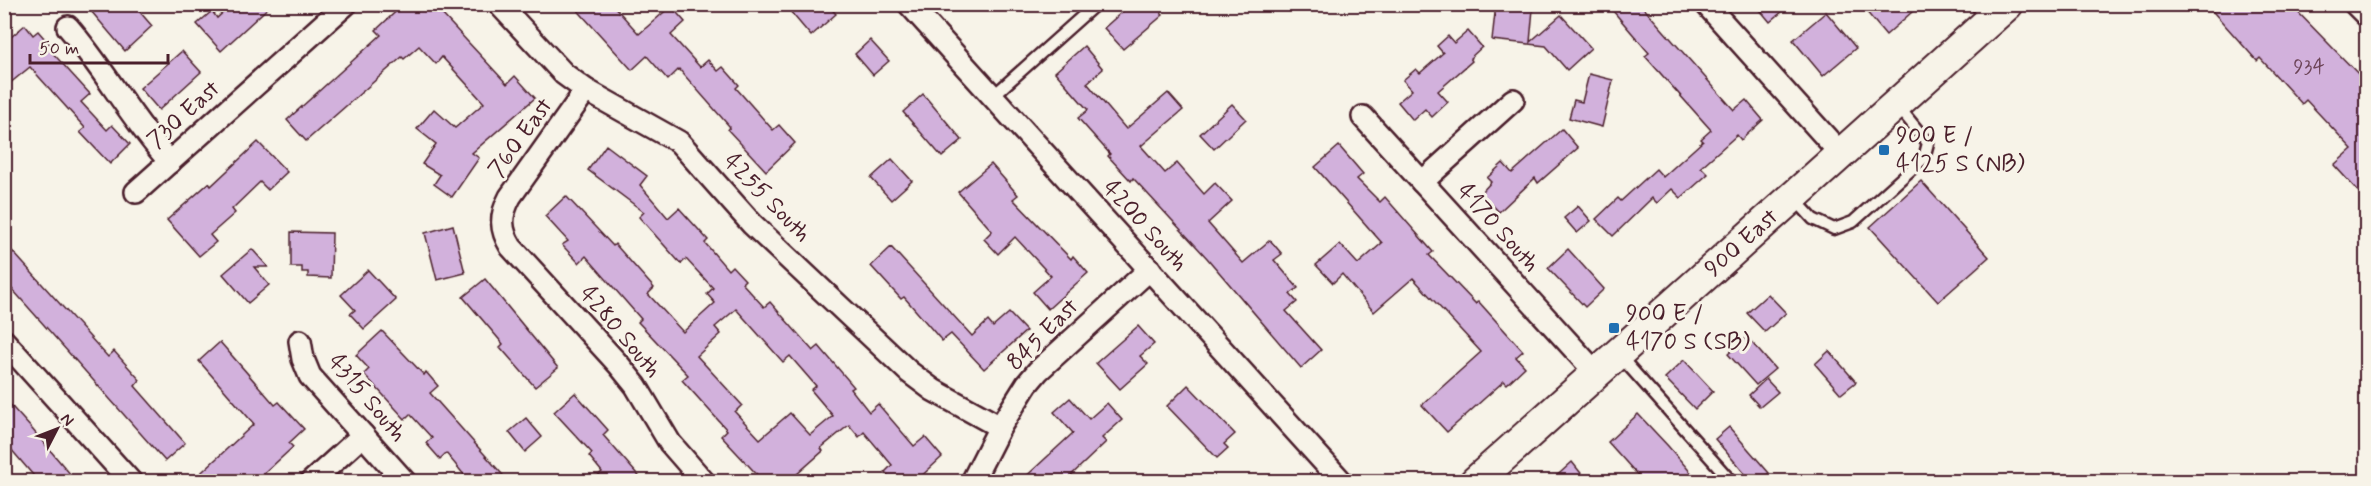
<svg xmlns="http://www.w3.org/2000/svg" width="2371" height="486" font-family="Mynerve,sans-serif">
	<rect width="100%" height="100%" fill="#f7f3e8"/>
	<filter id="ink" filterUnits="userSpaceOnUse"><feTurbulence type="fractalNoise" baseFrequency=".0167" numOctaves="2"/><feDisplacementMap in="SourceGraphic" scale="12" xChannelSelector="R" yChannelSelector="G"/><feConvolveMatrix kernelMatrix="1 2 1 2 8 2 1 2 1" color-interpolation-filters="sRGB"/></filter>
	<g filter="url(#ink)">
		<g fill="#d2b1dc" stroke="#4a1f2b" stroke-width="1.5" fill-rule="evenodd">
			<path d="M85 4H133L152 26 125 51Z"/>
			<path d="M232 4H272L221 51 197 24 212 11 217 18Z"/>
			<path d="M404 4H450L441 13 507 84 515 76 535 98 472 153 479 158 452 197 434 184 440 175 422 164 436 144 417 129 434 109 455 128 484 103 442 57 436 64 419 46 404 59 402 57 306 141 287 120 381 35 376 30Z"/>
			<path d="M572 4H612L639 34 671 6 685 22 671 35 700 67 708 60 718 71 723 67 739 85 736 88 773 130 779 125 795 143 766 171 728 130 730 127 679 69 668 80 647 56 632 70Z"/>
			<path d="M784 4H827L836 14 811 36Z"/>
			<path d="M1131 4H1171L1161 13 1163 15 1123 49 1104 28Z"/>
			<path d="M1496 4 1533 9 1530 42 1561 15 1591 48 1567 70 1546 46 1492 40Z"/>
			<path d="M1607 4H1640L1734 110 1746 100 1763 120 1741 140 1737 135 1701 167 1708 174 1681 198 1672 189 1657 203 1652 198 1613 236 1596 219 1618 198 1621 201 1656 169 1663 177 1703 141 1701 139 1711 130 1645 56 1649 53Z"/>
			<path d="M1755 4H1791L1770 22Z"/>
			<path d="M1860 4H1921L1886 35Z"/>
			<path d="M2206 4H2290L2367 83V201L2334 165 2352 149 2306 100 2302 104 2260 58 2257 61Z"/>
			<path d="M1826 12 1856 48 1823 76 1793 40Z"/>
			<path d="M25 25 33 35 38 31 52 47 49 49 90 94 81 102 107 130 112 125 130 144 110 164 80 132 85 128 30 67 4 88V43Z"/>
			<path d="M1468 31 1482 47 1470 58 1472 61 1438 91 1448 102 1432 117 1425 109 1413 120 1398 102 1412 90 1403 80 1416 69 1420 73 1443 53 1437 46 1448 36 1454 43Z"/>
			<path d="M870 40 889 61 873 75 855 54Z"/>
			<path d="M1084 46 1103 69 1087 83 1126 129 1168 93 1183 110 1141 146 1165 173 1177 163 1204 194 1215 183 1232 201 1208 223 1243 263 1270 240 1282 254 1274 260 1298 288 1290 294 1297 302 1286 311 1321 350 1301 368 1207 258 1133 178 1131 181 1108 156 1110 154 1078 118 1088 110 1055 72Z"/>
			<path d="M182 51 201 72 159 110 140 88Z"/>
			<path d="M1589 74 1613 80 1602 127 1569 118 1574 100 1582 102Z"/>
			<path d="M923 94 962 140 942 157 903 112Z"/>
			<path d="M1232 104 1246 119 1214 149 1200 134Z"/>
			<path d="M1562 129 1578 148 1538 183 1535 178 1499 212 1481 193 1491 182 1487 178 1503 163 1512 173Z"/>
			<path d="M258 142 287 172 268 190 260 182 232 209 235 213 210 235 216 242 199 256 167 220 209 183 211 186Z"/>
			<path d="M606 145 647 176 640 185 668 218 679 208 708 240 705 243 728 270 732 266 745 280 742 283 764 307 770 302 813 351 819 346 854 387 851 389 869 412 878 404 914 446 925 437 942 457 915 482H894L885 472 892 465 864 432 859 437 849 425 821 448 823 451 788 482H764L721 436 727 430 682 380 688 375 638 322 641 319 586 256 579 263 562 245 568 241 545 216 566 196 613 246 615 244 654 288 648 294 683 332 715 303 707 294 713 288 686 259 681 264 639 217 644 212 588 170ZM736 309 783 362 790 356 816 386 811 390 833 416 810 435 790 413 760 439 735 412 742 405 697 356 721 334 715 327Z"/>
			<path d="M1339 146 1363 174 1357 179 1380 202 1385 197 1433 252 1429 255 1476 304 1478 301 1523 351 1516 357 1525 367 1507 384 1504 381 1447 432 1422 405 1481 352 1413 278 1374 312 1342 274 1333 283 1316 265 1340 244 1358 264 1382 243 1315 167Z"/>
			<path d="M892 159 912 181 891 200 871 178Z"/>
			<path d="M991 164 1018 195 1013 199 1071 259 1073 256 1088 273 1048 309 1033 292 1051 276 1015 237 998 254 984 239 992 231 958 192Z"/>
			<path d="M1921 181 1989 257 1938 302 1870 227Z"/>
			<path d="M1578 206 1591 221 1577 233 1564 218Z"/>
			<path d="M453 225 465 273 437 280 425 233Z"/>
			<path d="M291 232 332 233 331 278 308 277V272H302V267H291Z"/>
			<path d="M4 242 108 357 114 351 140 380 135 386 185 443 165 461 4 280Z"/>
			<path d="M891 247 972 336 988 321 993 327 1009 313 1026 331 984 369 951 334 942 341 904 297 901 299 871 266Z"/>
			<path d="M252 249 268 267H254L269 285 248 303 223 274Z"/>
			<path d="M1568 249 1604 289 1585 307 1548 268Z"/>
			<path d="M368 270 396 300 364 329 350 314 355 310 341 295Z"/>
			<path d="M485 279 558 368 535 387 500 347 503 344 463 297Z"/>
			<path d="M1768 294 1786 313 1765 332 1747 313Z"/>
			<path d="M1138 326 1154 344 1140 356 1148 364 1120 389 1096 363Z"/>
			<path d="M382 331 424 375 426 372 438 386 430 393 509 482H470L446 453 440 459 426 443 432 438 410 414 405 419 364 374 369 369 356 355Z"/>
			<path d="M1747 337 1775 369 1756 385 1728 354Z"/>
			<path d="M220 342 275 405 279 402 304 429 289 443 293 447 255 482H191L254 424 199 361Z"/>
			<path d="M1829 351 1856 382 1841 394 1815 364Z"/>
			<path d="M1684 360 1713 391 1695 409 1665 378Z"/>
			<path d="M1766 379 1778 392 1760 407 1749 395Z"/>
			<path d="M1188 385 1235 434 1224 444 1228 448 1217 458 1167 406Z"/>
			<path d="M575 393 608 430 603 435 644 482H591L602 472 589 456 592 453 554 412Z"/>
			<path d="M4 398 32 429 77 482H39L4 441Z"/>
			<path d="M1070 398 1089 419 1107 403 1122 420 1102 438 1106 442 1064 482H1020L1073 433 1054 412Z"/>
			<path d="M1638 414 1668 446 1699 482H1644L1608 442Z"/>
			<path d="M526 418 542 437 525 452 509 432Z"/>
			<path d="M1729 427 1769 473 1759 482H1752L1715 439Z"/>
			<path d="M1572 462 1588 482H1550Z"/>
		</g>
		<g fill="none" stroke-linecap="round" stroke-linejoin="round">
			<g stroke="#4a1f2b" stroke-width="15">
				<g id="service">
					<path d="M1975 4 1988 18"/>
					<path d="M993 96 1096 4"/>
					<path d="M1793 197 1813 219 1834 229 1853 222 1924 158 1928 143 1897 105"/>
					<path d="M1618 354 1732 482"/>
				</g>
			</g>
			<g stroke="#4a1f2b" stroke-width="26">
				<g id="minor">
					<path d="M499 4 564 74 586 90 679 142 752 224 909 372 933 390 1000 427"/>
					<path d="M909 4 1342 482"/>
					<path d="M1706 4 1841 154"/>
					<path d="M2355 4 2366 15"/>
					<path d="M68 27C105 70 132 120 170 162"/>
					<path d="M586 90 510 197C500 216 500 229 511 247L619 365 636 386 670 443 704 482"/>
					<path d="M1363 117 1596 373"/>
					<path d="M1422 182 1513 100"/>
					<path d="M136 192 346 4"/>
					<path d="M4 341 131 482"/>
					<path d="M300 341 303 359 310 376 405 482"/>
					<path d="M311 482 363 435"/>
					<path d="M972 482 1000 427 1027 384 1038 371 1150 269"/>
				</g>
			</g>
			<g stroke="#4a1f2b" stroke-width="34">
				<g id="secondary">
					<path id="s1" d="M1475 482 2008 4"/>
				</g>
			</g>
			<use href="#service" stroke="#f7f3e8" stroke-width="10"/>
			<use href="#minor" stroke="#f7f3e8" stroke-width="21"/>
			<use href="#secondary" stroke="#f7f3e8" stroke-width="30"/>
		</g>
	</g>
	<g fill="#1f6fb2" stroke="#f7f3e8" stroke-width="2">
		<rect x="1878" y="144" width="12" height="12" rx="3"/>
		<rect x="1608" y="322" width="12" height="12" rx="3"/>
	</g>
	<g text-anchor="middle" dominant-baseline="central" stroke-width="6" stroke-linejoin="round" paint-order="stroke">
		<g font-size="21" fill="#6c4457">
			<text x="2309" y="67">934</text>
		</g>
		<g font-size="24" fill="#4a1f2b" stroke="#f7f3e8">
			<text transform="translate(184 115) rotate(-42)">730 East</text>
			<text transform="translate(521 138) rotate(-54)">760 East</text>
			<text transform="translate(767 198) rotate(46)">4255 South</text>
			<text transform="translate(1145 226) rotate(48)">4200 South</text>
			<text transform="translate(1498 228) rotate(48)">4170 South</text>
			<text stroke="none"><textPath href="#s1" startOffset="358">900 East</textPath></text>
			<text transform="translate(620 332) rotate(50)">4280 South</text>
			<text transform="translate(1043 335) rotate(-45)">845 East</text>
			<text transform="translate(367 398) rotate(50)">4315 South</text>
		</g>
		<g font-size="24" fill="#4a1f2b" stroke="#f7f3e8" text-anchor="start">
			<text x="1896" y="136">900 E /<tspan x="1896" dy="28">4125 S (NB)</tspan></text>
			<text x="1626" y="314">900 E /<tspan x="1626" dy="28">4170 S (SB)</tspan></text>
		</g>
	</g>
	<rect width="2371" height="486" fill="none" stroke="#f7f3e8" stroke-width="24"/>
	<rect x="12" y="12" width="2347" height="462" fill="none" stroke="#4a1f2b" stroke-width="2" filter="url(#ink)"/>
	<g transform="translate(57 429) rotate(48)" stroke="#f7f3e8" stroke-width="4.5" paint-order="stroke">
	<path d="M0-4.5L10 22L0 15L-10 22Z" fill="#4a1f2b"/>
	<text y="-9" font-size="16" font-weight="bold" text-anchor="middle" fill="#4a1f2b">N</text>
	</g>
	<path d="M30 54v9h138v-9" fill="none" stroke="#4a1f2b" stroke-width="3"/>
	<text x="39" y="54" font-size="18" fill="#4a1f2b" stroke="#f7f3e8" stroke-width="4.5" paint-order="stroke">50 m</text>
</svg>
